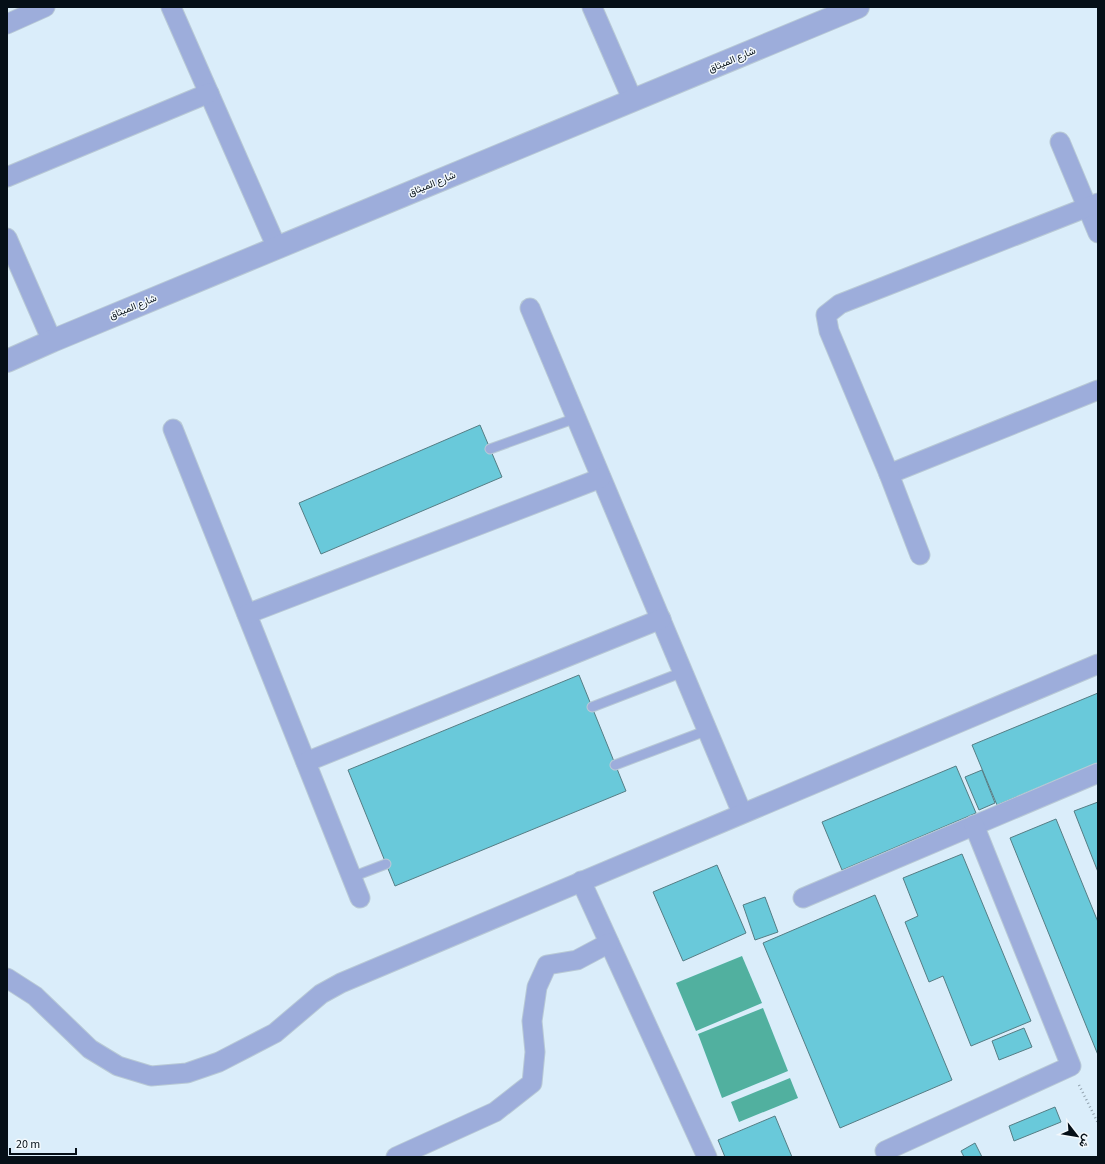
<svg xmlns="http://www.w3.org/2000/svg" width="1105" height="1164" font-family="'Source Sans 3',Vazirmatn,sans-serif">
	<rect width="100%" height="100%" fill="#daedfa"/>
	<g fill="#51b09f">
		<path d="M742 956 762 1003 696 1031 676 983Z"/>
		<path d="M763 1008 788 1071 722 1098 698 1034Z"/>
		<path d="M790 1078 798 1098 739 1122 731 1102Z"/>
	</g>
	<g fill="#69c9da" stroke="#557d84">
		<path d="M480 425 502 477 321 554 299 503Z"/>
		<path d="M579 675 626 791 395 886 348 770Z"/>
		<path d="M1098 693V763L997 805 972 745Z"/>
		<path d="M956 766 976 813 842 870 822 822Z"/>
		<path d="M982 770 995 803 979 810 965 777Z"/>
		<path d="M1098 802V872L1074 811Z"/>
		<path d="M1056 819 1098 922V1055L1010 838Z"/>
		<path d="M962 854 1031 1021 971 1046 943 976 929 982 905 922 918 916 903 878Z"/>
		<path d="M717 865 746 933 683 961 653 892Z"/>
		<path d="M875 895 952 1080 840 1128 763 943Z"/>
		<path d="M765 897 778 932 755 940 743 905Z"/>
		<path d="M1024 1028 1032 1047 999 1060 992 1041Z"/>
		<path d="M1055 1107 1061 1122 1014 1141 1009 1126Z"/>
		<path d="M775 1116 792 1157H725L718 1140Z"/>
		<path d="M975 1143 982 1157H964L961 1151Z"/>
	</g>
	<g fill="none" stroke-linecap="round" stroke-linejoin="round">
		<g stroke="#b8c9d6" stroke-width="11">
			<g id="service">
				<path d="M490 449 576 418"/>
				<path d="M592 707 683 672"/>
				<path d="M615 765 708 730"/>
				<path d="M352 877 386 864"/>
			</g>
		</g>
		<g stroke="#b8c9d6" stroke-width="21">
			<g id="minor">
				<path d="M171 7 277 248"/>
				<path d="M592 7 633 101"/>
				<path d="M7 24 45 7"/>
				<path d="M1060 142 1098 233"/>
				<path d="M7 177 209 93"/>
				<path d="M7 238 52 341"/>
				<path d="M530 308 742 813"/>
				<path d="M173 429 360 898"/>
				<path d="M889 474 1098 390"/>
				<path d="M920 555 889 474 829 331 826 315 840 304 1098 203"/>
				<path d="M247 614 601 478"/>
				<path d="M306 762 661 619"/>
				<path d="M581 881 707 1157"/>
				<path d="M803 898 1098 773"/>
				<path d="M7 978 35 996 90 1049 118 1066 151 1076 187 1073 219 1062 275 1033 321 994 341 983 1098 664"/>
				<path d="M885 1151 1071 1066 974 825"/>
				<path d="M396 1157 495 1112 532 1083 535 1052 532 1021 537 987 547 965 577 960 609 943"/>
			</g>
		</g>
		<g stroke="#b8c9d6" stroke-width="24">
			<path id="tertiary" d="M7 361 52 341 858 7"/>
		</g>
		<path stroke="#92a2ae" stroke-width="2.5" stroke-dasharray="1 3" stroke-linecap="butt" d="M1079 1085 1098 1123"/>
		<use href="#service" stroke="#9daddb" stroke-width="9"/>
		<use href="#minor" stroke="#9daddb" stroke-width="19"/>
		<use href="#tertiary" stroke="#9daddb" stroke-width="22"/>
	</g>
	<g text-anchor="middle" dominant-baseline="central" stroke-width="3" stroke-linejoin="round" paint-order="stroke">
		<g font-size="10" fill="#050f17" stroke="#f2f8fc">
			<text transform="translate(732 60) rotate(-23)">شارع الميثاق</text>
			<text transform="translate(432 184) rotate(-22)">شارع الميثاق</text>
			<text transform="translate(133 307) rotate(-22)">شارع الميثاق</text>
		</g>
	</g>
	<rect width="1105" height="1164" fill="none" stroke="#050f17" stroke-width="16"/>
	<g transform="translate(1077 1136) rotate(121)" stroke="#f2f8fc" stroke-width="3" paint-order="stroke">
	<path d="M0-3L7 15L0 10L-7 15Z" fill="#050f17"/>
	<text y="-6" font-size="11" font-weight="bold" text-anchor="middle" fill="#050f17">ش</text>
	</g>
	<path d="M10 1148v6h66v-6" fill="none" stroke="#050f17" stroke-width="2"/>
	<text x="16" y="1148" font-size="12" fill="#050f17" stroke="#f2f8fc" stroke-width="3" paint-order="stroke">20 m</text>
</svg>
